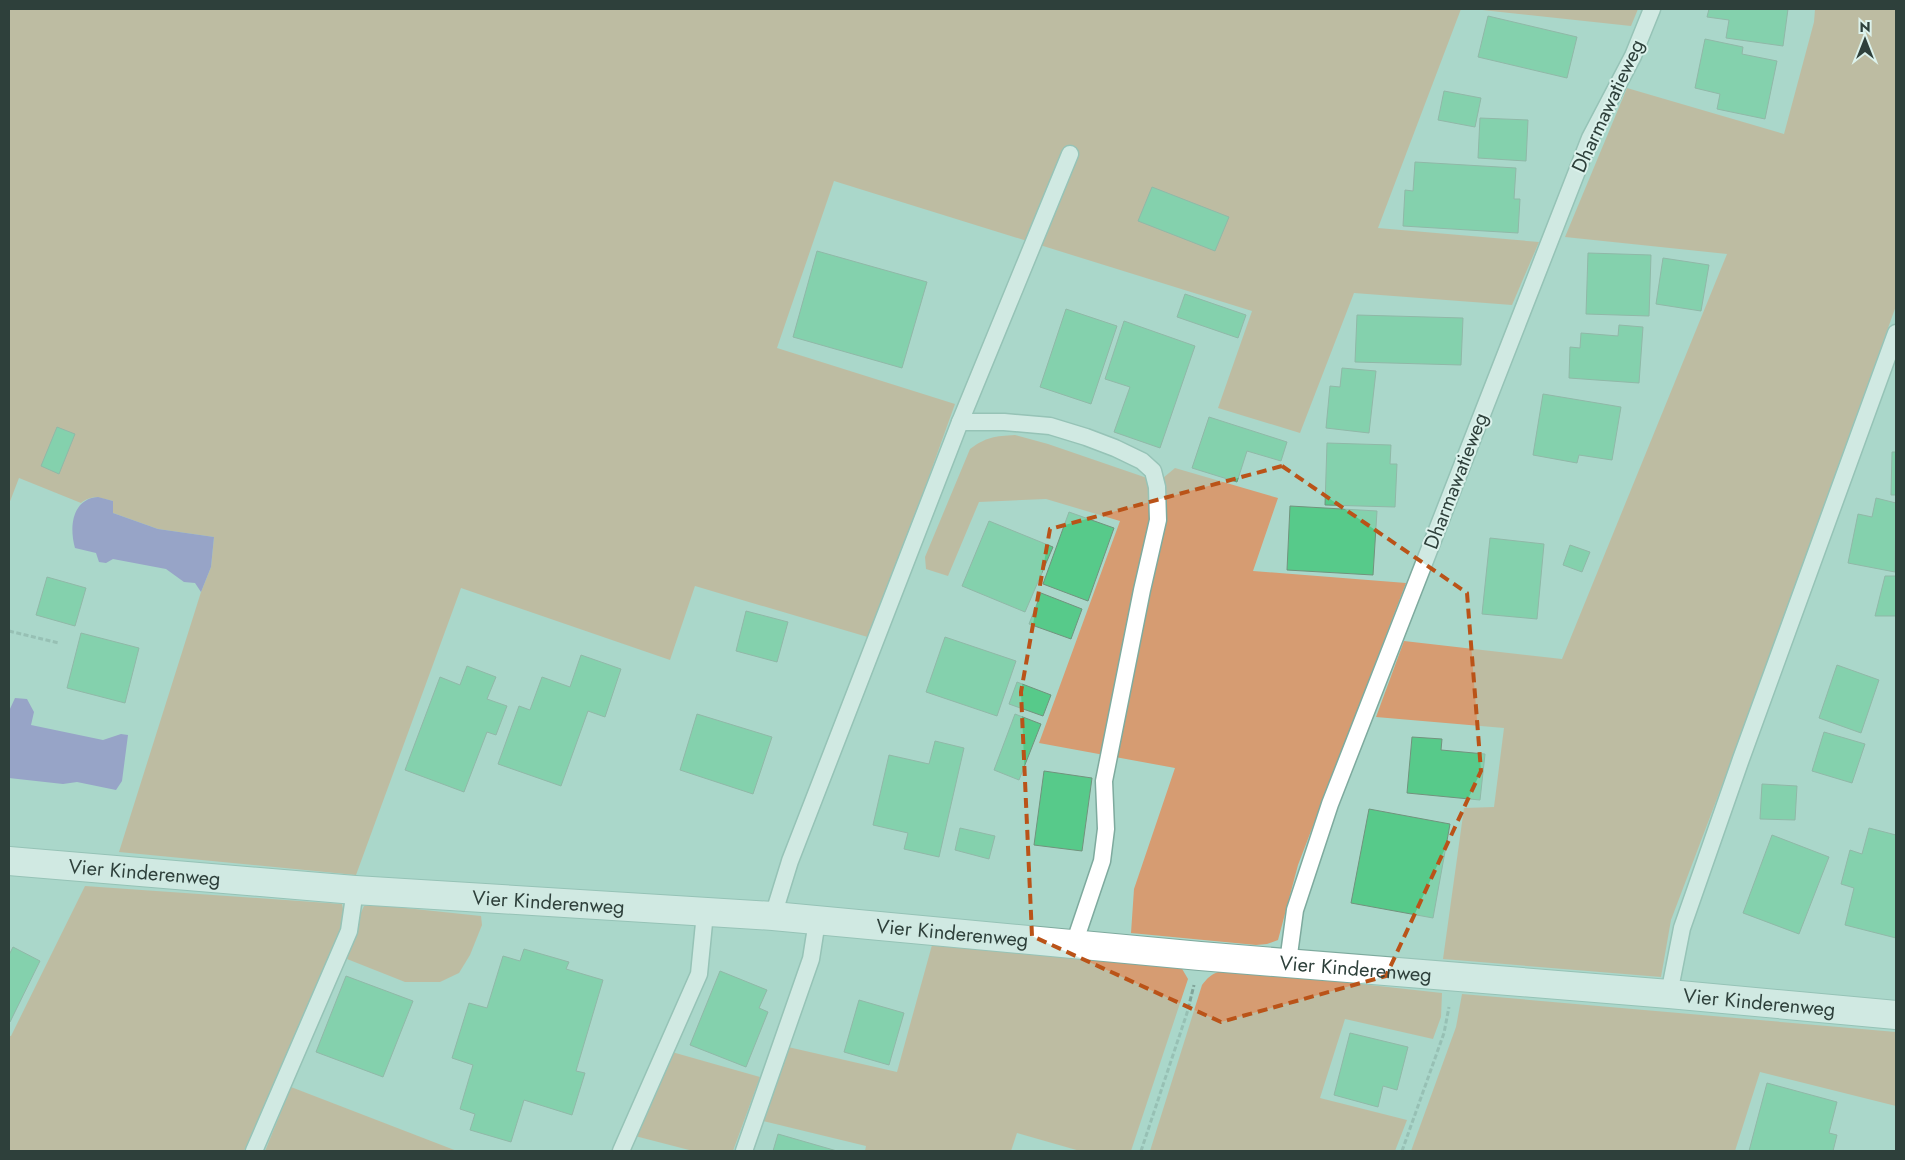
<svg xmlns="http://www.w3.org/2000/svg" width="1905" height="1160" font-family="Jost,sans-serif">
	<rect width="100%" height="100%" fill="#aad7ca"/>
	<g fill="#d69c72">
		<path d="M9 9H1461L1378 228 1539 242 1512 305 1354 293 1300 433 1218 408 1252 311 834 181 777 348 955 404 871 638 695 586 670 660 461 588 356 875 119 852 201 592 211 567 214 537 158 529 113 513V501C100 498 92 494 81 503L19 478 9 504Z"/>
		<path d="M1473 9H1638L1631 26Z"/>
		<path d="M1815 9H1896V306L1732 759 1671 920 1661 977 1443 959 1464 808 1494 807 1504 728 1376 717 1404 641 1562 659 1727 254 1565 237 1627 88 1784 134 1814 22Z"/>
		<path d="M1015 435 1048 444 1150 479 1163 478 1175 468 1278 498 1253 571 1406 583 1298 865 1278 940 1267 944 1256 945 1131 933 1134 889 1175 768 1039 743 1120 521 1046 499 979 502 948 576 926 569 925 557 970 449C986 437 995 436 1015 435Z"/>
		<path d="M85 886 342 904 344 914 342 927 244 1151H9V1036H11Z"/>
		<path d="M377 905 481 916 482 925 470 955 459 973 440 982H405L347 959 359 917 364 906Z"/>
		<path d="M932 945 1181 967 1188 979 1131 1151H1080L1017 1133 1011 1151H865L866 1146 763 1121 788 1047 897 1072Z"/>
		<path d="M1234 970 1442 993 1441 1017 1433 1039 1345 1019 1320 1098 1407 1120 1395 1151H1150L1202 985C1212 972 1218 971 1234 970Z"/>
		<path d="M1462 994 1896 1032V1106L1760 1072 1735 1151H1411L1456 1027Z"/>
		<path d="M672 1052 760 1077 733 1151H693L635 1136Z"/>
		<path d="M291 1087 457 1151H265Z"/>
	</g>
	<g fill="#8266c3">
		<path d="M98 497 113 501V513L158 529 214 537 211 567 201 592 195 583 184 582 166 569 113 559 106 563 99 562 96 553 75 548C69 527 72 499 98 497Z"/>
		<path d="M15 698 27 699 34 712 31 725 103 740 121 734 128 735 122 781 116 790 77 782 63 784 9 778V711Z"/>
	</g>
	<g fill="#57ca8a" stroke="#71937d">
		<path d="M1709 9H1788L1783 46 1726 38 1729 20 1707 17Z"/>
		<path d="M1488 16 1577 37 1567 78 1478 57Z"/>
		<path d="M1705 39 1743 47 1742 54 1777 61 1765 119 1717 109 1720 94 1695 88Z"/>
		<path d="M1444 91 1481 98 1475 127 1438 120Z"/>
		<path d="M1480 118 1528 120 1526 161 1478 158Z"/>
		<path d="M1415 162 1516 168 1514 199H1520L1518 233 1403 226 1405 190 1413 191Z"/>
		<path d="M1152 187 1229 217 1215 251 1138 221Z"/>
		<path d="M817 251 927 282 902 368 793 337Z"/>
		<path d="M1588 253 1651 255 1649 316 1586 314Z"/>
		<path d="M1663 258 1709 265 1701 311 1656 304Z"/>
		<path d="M1185 294 1246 315 1238 338 1177 317Z"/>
		<path d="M1066 309 1117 326 1091 404 1040 387Z"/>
		<path d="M1357 315 1463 318 1461 365 1355 362Z"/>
		<path d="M1124 321 1195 346 1160 448 1114 432 1130 387 1105 379Z"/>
		<path d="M1619 325 1643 327 1639 383 1569 378 1570 347 1580 348 1581 333 1618 336Z"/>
		<path d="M1342 368 1376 371 1369 433 1326 428 1330 386 1340 387Z"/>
		<path d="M1543 394 1621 407 1612 460 1579 455 1577 463 1533 455Z"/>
		<path d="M1209 417 1287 442 1281 461 1247 451 1237 482 1192 468Z"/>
		<path d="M57 427 75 434 59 474 41 466Z"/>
		<path d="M1327 443 1391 445 1390 464H1397L1395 507 1325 505Z"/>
		<path d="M1892 452H1896V495H1891Z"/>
		<path d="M1876 498 1896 503 1895 572 1848 563 1858 514 1872 517Z"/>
		<path d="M1290 506 1377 511 1373 575 1287 570Z"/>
		<path d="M1069 512 1114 528 1088 601 1043 584Z"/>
		<path d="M989 521 1053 547 1025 612 962 586Z"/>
		<path d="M1490 538 1544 544 1537 619 1482 614Z"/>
		<path d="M1570 545 1590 552 1582 572 1563 565Z"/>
		<path d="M1885 576H1896V616H1875Z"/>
		<path d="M47 577 86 588 75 626 36 615Z"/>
		<path d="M1041 593 1082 609 1071 639 1029 624Z"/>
		<path d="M746 611 788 622 777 662 736 651Z"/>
		<path d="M81 633 139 648 125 703 67 688Z"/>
		<path d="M945 637 1016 661 997 716 926 692Z"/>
		<path d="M581 655 621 669 605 717 588 711 561 786 498 764 519 706 530 710 542 677 570 687Z"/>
		<path d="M1837 665 1879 680 1861 733 1819 718Z"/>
		<path d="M467 666 496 677 487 699 507 706 496 735 487 732 464 792 405 770 440 677 460 685Z"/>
		<path d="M1017 682 1051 695 1043 716 1009 704Z"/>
		<path d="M697 714 772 737 753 794 680 770Z"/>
		<path d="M1015 714 1041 724 1019 780 994 770Z"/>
		<path d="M1824 732 1865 744 1852 783 1812 771Z"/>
		<path d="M1412 737 1442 739 1441 750 1485 754 1480 800 1407 793Z"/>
		<path d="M935 741 964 748 939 857 904 849 908 833 873 825 889 755 929 764Z"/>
		<path d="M1044 771 1092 778 1082 851 1034 845Z"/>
		<path d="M1762 784 1797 786 1795 820 1760 819Z"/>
		<path d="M1369 809 1450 824 1433 918 1351 903Z"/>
		<path d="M960 828 995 836 989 859 955 850Z"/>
		<path d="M1869 828 1896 835V938L1845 925 1854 888 1841 884 1850 850 1862 854Z"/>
		<path d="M1772 835 1829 857 1799 934 1743 913Z"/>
		<path d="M13 947 40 961 10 1022 9 1021V955Z"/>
		<path d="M524 949 569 962 566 969 603 980 576 1071 585 1073 572 1115 524 1100 511 1142 470 1130 475 1114 460 1109 473 1065 452 1058 469 1003 487 1008 503 956 520 961Z"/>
		<path d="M720 971 767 990 759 1008 768 1012 746 1067 690 1045Z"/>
		<path d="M346 976 413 1001 383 1077 316 1052Z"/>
		<path d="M859 1000 904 1013 889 1065 844 1052Z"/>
		<path d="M1350 1033 1408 1047 1397 1090 1383 1086 1378 1107 1334 1095Z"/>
		<path d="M1767 1083 1837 1102 1829 1133 1837 1135 1833 1151H1749Z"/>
		<path d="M778 1134 837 1151H773Z"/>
	</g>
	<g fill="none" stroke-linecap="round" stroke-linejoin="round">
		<g stroke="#7eaa9e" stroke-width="19">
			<g id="lane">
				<path d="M960 422 1070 154"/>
				<path d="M773 916 790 861 960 422H1004L1050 426 1086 437 1115 448 1142 461 1153 471 1157 487 1158 520 1142 590 1104 781 1106 829 1102 861 1074 944"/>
				<path d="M1288 962 1295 910 1330 804 1590 138 1633 56 1652 9"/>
				<path d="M1669 994 1682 928 1741 759 1896 333"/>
				<path d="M254 1151 349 931 355 890"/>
				<path d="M621 1151 699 974 705 913"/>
				<path d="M744 1151 811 959 817 921"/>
			</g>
		</g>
		<g stroke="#7eaa9e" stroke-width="30">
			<g id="street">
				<path id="s1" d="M9 861 355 890 773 916 1200 956 1669 994 1896 1015"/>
			</g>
		</g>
		<g stroke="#81a59a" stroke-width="3" stroke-dasharray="5 2.5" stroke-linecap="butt">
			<path d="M9 631 59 643"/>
			<path d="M1141 1151 1187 1013 1194 985"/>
			<path d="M1402 1151 1444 1033 1449 1007"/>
		</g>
		<use href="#lane" stroke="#fff" stroke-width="16"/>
		<use href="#street" stroke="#fff" stroke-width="28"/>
	</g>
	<path d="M0 0H1905V1160H0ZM1282 466 1467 593 1481 771 1386 976 1221 1022 1032 936 1021 692 1050 529Z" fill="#aad7ca" fill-opacity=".55" fill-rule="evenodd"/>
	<path fill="none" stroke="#ba5318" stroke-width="4" stroke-dasharray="10 6" stroke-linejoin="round" d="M1282 466 1467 593 1481 771 1386 976 1221 1022 1032 936 1021 692 1050 529Z"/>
	<g text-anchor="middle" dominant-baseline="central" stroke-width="4" stroke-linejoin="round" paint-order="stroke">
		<g font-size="20" fill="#2e403b" stroke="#dcf2ec">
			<text transform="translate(1608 106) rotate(-65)">Dharmawatieweg</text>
			<text transform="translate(1456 481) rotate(-69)">Dharmawatieweg</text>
			<text stroke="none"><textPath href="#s1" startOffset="136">Vier Kinderenweg</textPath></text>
			<text stroke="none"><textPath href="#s1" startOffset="541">Vier Kinderenweg</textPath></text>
			<text stroke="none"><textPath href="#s1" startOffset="946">Vier Kinderenweg</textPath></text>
			<text stroke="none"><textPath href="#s1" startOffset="1351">Vier Kinderenweg</textPath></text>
			<text stroke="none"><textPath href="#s1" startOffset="1756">Vier Kinderenweg</textPath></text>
		</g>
	</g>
	<rect width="1905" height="1160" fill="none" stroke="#2e403b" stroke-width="20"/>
	<g transform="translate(1865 40)" stroke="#dcf2ec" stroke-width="4" paint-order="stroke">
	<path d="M0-4L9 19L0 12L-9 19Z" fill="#2e403b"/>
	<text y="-8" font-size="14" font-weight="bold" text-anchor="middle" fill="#2e403b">N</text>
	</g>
</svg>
